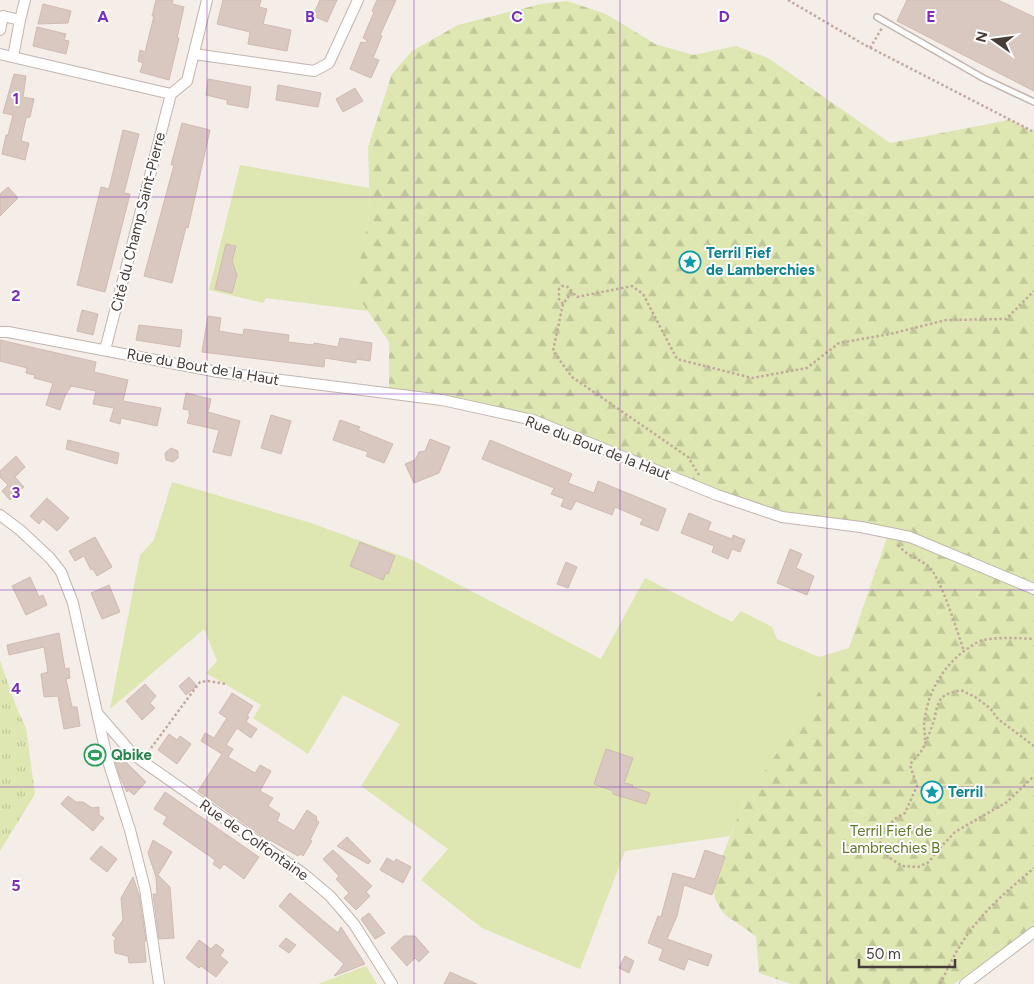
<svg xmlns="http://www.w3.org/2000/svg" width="1034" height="984" font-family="Figtree,sans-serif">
	<defs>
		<pattern id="forest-firs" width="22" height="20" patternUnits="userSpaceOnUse" patternTransform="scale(1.25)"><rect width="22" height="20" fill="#dee7b1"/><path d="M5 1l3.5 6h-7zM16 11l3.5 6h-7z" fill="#c0c799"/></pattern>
		<pattern id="park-tufts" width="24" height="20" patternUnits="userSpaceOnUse" patternTransform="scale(1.25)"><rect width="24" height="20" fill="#dee7b1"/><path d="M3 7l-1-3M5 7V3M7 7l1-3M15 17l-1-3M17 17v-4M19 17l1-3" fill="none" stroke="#c0c799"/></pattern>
	</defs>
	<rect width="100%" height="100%" fill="#f4ede8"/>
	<g fill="#dee7b1">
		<path d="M240 165 369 188 370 212 355 290 368 311 266 298 263 303 209 290Z"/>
		<path d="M172 482 311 523 410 559 601 659 645 578 732 622 741 611 772 627 777 639 819 657 849 648 744 801 730 836 625 851 580 969 482 928 421 880 448 849 361 786 400 724 343 695 308 754 253 718 261 705 206 673 217 661 204 629 110 709 140 555 154 540Z"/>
		<path d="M366 966 377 984H318Z"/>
	</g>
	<path fill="url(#forest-firs)" d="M567 1 606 14 655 44 693 55 736 46 768 58 890 143 1009 120 1034 132V928L954 984H791L759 973 756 936 724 914 715 899 712 883 744 801 849 648 889 532 782 517 533 420 389 394V342L354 291 370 212 368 147 392 74 412 51 458 25 541 4Z"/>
	<path fill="url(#park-tufts)" d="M0 661 18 711 26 728 35 794 0 851Z"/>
	<g fill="#d8c8c0" stroke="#d0bbb1">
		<path d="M156 0H173L172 4 184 7 177 38H179L169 80 140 72 143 63 138 61 140 50 145 52 154 16H152Z"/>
		<path d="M223 0H261L259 7 267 9 263 24 291 30 287 51 248 44 250 32 217 24Z"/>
		<path d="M320 0H337L327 22 313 16Z"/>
		<path d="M377 0H396L380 35 382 36 373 58 379 60 371 78 350 69 361 42 366 43 367 40 363 38 374 12 372 11Z"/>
		<path d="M907 0H998L1034 17V91L897 21Z"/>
		<path d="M43 4 71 11 68 23 38 24Z"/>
		<path d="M37 27 66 34 64 40 69 41 66 54 33 46Z"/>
		<path d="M14 74 26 76 23 97 34 99 30 117 26 118 21 141 29 143 25 160 2 154 6 135H8L13 115 3 113Z"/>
		<path d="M208 79 251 87 248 108 227 104V100L206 95Z"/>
		<path d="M278 85 321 93 318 107 276 100Z"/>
		<path d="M355 88 363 101 343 112 336 99Z"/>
		<path d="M182 123 210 130 188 228 186 227 172 283 144 276 174 165H171Z"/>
		<path d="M123 130 139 134 124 193 130 194 105 292 77 285 101 187 109 189Z"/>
		<path d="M8 187 18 198 0 216V194Z"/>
		<path d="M226 244 236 246 232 261 237 275 232 293 215 289Z"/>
		<path d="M82 310 98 314 93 335 77 331Z"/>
		<path d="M208 316 221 318 219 331 243 335 244 329 289 335 288 342 313 345 314 343 338 347 340 338 372 343 370 361 356 359V363L325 358 324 367 202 352Z"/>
		<path d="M139 325 182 330 180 347 136 340Z"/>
		<path d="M0 340 96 362 94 372 128 380 123 401 161 408 157 426 121 418 120 424 110 421 114 408 93 404 96 391 71 386 65 396 60 410 46 405 53 383 34 378 35 375 26 373 27 368 0 361Z"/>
		<path d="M186 393 211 399 208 412 240 421 231 456 213 452 219 430 187 423 190 414H189V410L183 409Z"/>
		<path d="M271 415 291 421 281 454 261 448Z"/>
		<path d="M340 420 360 427 358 430 393 444 384 463 366 456 368 452 333 440Z"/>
		<path d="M430 439 450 447 439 473 414 483 405 464 415 460 419 452 425 451Z"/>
		<path d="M68 440 119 453 117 464 66 449Z"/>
		<path d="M490 440 572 474 568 483 594 493 598 481 666 509 658 531 640 524 643 519 615 507 612 515 576 501 571 510 561 506 564 499 551 494 554 488 482 459Z"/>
		<path d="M171 448 178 451V458L173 462 166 460 165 453Z"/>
		<path d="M16 456 25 467 15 477 24 487 10 500 2 491 8 485 0 477V471Z"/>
		<path d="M47 498 69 518 57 531 43 519 39 524 30 516Z"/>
		<path d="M689 513 711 522 708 530 732 539 733 535 745 540 740 552 732 549 728 559 712 552 714 546 681 533Z"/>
		<path d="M95 537 112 567 97 576 93 569 91 570 84 556 75 561 69 551Z"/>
		<path d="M360 542 395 556 388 574 386 573 383 580 350 566Z"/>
		<path d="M790 549 802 554 796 568 814 576 807 595 777 583Z"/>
		<path d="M566 562 577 567 568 588 557 584Z"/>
		<path d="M30 577 39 597 43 595 47 605 26 615 12 586Z"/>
		<path d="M109 585 120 612 102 619 91 593Z"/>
		<path d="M59 633 65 669 69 668 70 678 66 679 72 707H77L80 726 64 729 58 696 44 697 41 674 48 672 44 647 9 655 7 645Z"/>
		<path d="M189 677 197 686 186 695 179 686Z"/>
		<path d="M145 684 156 696 150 703 155 708 142 720 126 701Z"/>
		<path d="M232 693 253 706 247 716 249 717 246 722 257 729 251 738 237 728 226 745 233 749 228 757 255 773 260 765 271 771 260 791 273 798 268 806 280 814 277 821 294 831 307 810 317 817 316 820 319 822 310 840 312 841 303 856 301 854 298 856 270 840 269 841 198 791 222 754 201 741 205 733 214 738 227 718 219 713Z"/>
		<path d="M169 734 177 740 180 736 191 744 177 764 158 750Z"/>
		<path d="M606 749 633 758 624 783 633 785 632 787 650 793 646 804 613 794V791L594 784Z"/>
		<path d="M117 753 146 782 134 795 128 790 127 792 120 777 114 758Z"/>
		<path d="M165 792 259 857 244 879 224 864 220 869 213 864 215 860 163 824 167 817 154 809Z"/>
		<path d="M68 796 76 802H83L92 808 99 807V815L104 818 93 831 61 804Z"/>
		<path d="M347 837 371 861 368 864 337 846Z"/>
		<path d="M153 840 172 852 158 875 170 887 174 938 159 939 153 894H157L156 877 148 853Z"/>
		<path d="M101 846 117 859 107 872 90 859Z"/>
		<path d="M333 850 372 886 366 892 370 896 356 910 344 898 349 893 336 879 339 876 323 859Z"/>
		<path d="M705 850 725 857 712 895 684 885 677 916 667 939 712 955 708 966 688 959 684 970 659 960 663 949 648 943 658 916 661 917 673 873 695 879Z"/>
		<path d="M387 858 394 862 396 859 411 867 403 883 380 870Z"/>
		<path d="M133 877 139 895 146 941H144L146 962 129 963 128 956 115 953 114 941 116 938 112 935 123 920 121 898Z"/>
		<path d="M290 893 338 933 341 927 365 964 334 976 344 964 279 906Z"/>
		<path d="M369 913 385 933 375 939 361 919Z"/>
		<path d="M404 936H415L429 952 419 962 415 958 407 966 391 948Z"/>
		<path d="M286 938 296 945 289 953 279 946Z"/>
		<path d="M199 940 211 949 216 944 224 950 220 956 228 962 216 977 201 966 199 968 186 958Z"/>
		<path d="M625 956 634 961 629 973 619 968Z"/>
		<path d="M450 972 477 984H444Z"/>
	</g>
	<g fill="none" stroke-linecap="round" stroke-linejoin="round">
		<g stroke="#c2b5ad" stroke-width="8">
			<path id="service" d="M877 17 983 78 1034 102"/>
		</g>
		<g stroke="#c2b5ad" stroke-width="12">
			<g id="minor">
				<path d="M0 30 3 16 20 20 25 0"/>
				<path d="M0 54 171 94"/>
				<path d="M194 54 314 71 329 63 358 0"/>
				<path d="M13 57 20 20"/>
				<path d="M0 332H8L218 372 442 400 533 420 717 495 782 517 861 527 910 537 1034 589"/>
				<path d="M105 350 171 94 187 81 207 0"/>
				<path d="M0 515 20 530 50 558 61 572 73 603 107 758 130 830 145 889 159 984"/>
				<path d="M98 714 131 752 142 761 304 874 330 896 354 924 392 984"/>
				<path d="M965 984 1034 932"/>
			</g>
		</g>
		<g stroke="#c1aa9c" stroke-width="2.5" stroke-dasharray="2.5 2.5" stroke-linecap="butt">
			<path d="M788 0 863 44 1034 132"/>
			<path d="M870 48 882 28"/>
			<path d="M572 292 563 304 553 351 572 377 688 457 699 475"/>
			<path d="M563 304 559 299V289L562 286 568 287 577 297 632 286 643 294 677 359 752 378 807 368 839 343 890 334 946 320 1006 319 1034 291"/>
			<path d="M898 545C906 555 917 558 927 565 941 576 957 632 964 651"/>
			<path d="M925 740C925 733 923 724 925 717 929 689 946 662 970 647 974 644 979 641 983 640 1000 637 1017 638 1034 639"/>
			<path d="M1034 746 998 719 990 708 975 697 961 690C942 695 939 696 935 716 933 725 928 737 924 746 921 754 914 758 910 765L917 786 905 813 896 818 883 831 880 842 884 852 890 858 902 866 918 867 929 862 937 851 955 832 1007 802 1034 776"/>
			<path d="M148 752 200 682 208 681 226 684"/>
			<path d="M940 984C947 971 952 958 960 946 978 915 1007 891 1034 868"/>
		</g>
		<use href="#service" stroke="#fff" stroke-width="5"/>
		<use href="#minor" stroke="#fff" stroke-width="10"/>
	</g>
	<path fill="none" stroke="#7b2cbf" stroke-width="1" stroke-opacity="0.55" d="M207 0V984M414 0V984M620 0V984M827 0V984M0 197H1034M0 394H1034M0 590H1034M0 787H1034"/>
	<defs>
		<g id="sight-ring" transform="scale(1.125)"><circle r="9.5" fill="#fff" stroke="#0f9aa8" stroke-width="1.5"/><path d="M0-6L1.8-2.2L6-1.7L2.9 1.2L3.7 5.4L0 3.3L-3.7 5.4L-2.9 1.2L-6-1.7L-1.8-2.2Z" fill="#0f9aa8"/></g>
		<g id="stadium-ring" transform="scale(1.125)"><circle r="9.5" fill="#fff" stroke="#2e9e5b" stroke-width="1.5"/><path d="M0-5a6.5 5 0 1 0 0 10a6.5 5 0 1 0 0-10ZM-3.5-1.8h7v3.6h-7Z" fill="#2e9e5b"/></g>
	</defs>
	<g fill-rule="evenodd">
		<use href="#sight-ring" x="690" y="262"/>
		<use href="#stadium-ring" x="95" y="755"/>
		<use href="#sight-ring" x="932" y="792"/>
	</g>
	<g text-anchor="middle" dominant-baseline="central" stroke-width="4" stroke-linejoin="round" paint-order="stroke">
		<g font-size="15" fill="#473c37" stroke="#fff">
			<text transform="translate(138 222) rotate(-76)">Cité du Champ Saint-Pierre</text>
			<text transform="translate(203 367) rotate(10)">Rue du Bout de la Haut</text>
			<text transform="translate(598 448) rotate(21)">Rue du Bout de la Haut</text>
			<text transform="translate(254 840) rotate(35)">Rue de Colfontaine</text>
		</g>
		<g font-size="15" font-weight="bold" fill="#0d838f" stroke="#fff" text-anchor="start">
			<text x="706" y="253">Terril Fief<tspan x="706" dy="17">de Lamberchies</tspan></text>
			<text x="948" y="792">Terril</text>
		</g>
		<g font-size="15" font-weight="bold" fill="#27864d" stroke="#fff" text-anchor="start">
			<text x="111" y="755">Qbike</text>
		</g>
		<g font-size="15" fill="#5d792a" stroke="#fff">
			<text x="891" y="831">Terril Fief de<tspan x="891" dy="17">Lambrechies B</tspan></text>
		</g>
	</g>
	<g font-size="16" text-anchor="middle" font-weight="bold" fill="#7b2cbf" stroke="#fff" stroke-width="4" stroke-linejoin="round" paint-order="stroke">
		<text x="103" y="22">A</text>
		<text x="310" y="22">B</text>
		<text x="517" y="22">C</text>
		<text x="724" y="22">D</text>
		<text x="931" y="22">E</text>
		<text x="16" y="104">1</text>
		<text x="16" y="301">2</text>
		<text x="16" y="498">3</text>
		<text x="16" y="694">4</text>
		<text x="16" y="891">5</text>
	</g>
	<g transform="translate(994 40) rotate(284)" stroke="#ffffff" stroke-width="4" paint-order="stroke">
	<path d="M0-4L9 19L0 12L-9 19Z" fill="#473c37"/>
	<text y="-8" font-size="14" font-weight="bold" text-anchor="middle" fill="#473c37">N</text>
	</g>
	<path d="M859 959v8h96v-8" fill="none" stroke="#473c37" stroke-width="2.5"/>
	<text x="866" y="959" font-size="15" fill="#473c37" stroke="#ffffff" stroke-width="4" paint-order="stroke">50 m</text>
</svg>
